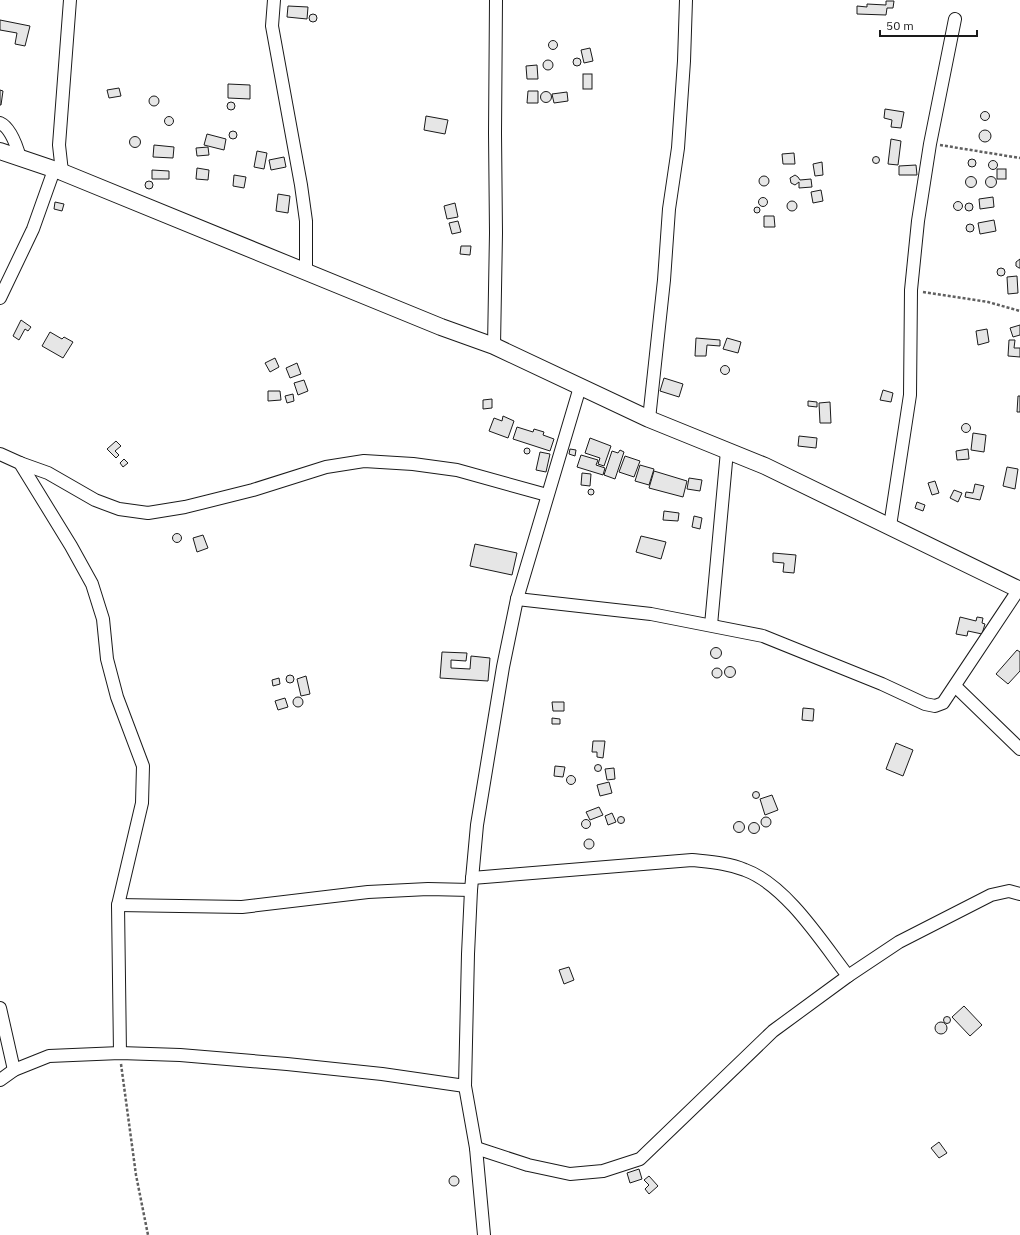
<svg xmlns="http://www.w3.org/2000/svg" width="1020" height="1235" font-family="'IBM Plex Sans',sans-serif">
	<rect width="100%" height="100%" fill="#fff"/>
	<g fill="#e6e6e6" stroke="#1a1a1a">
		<path d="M886 1H894L893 8H887L886 15 857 14V6L867 7V4L886 5Z"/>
		<path d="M288 6 308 7 307 19 287 17Z"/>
		<circle cx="313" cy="18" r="4"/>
		<path d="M0 20 30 26 25 46 15 44 17 33 0 30Z"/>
		<circle cx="553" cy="45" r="4.5"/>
		<path d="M590 48 593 61 584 63 581 50Z"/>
		<circle cx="577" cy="62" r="4"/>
		<circle cx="548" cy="65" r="5"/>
		<path d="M537 65 538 79H527L526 66Z"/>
		<rect x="583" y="74" width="9" height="15"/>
		<path d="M228 84 250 85V99L228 98Z"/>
		<path d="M119 88 121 96 109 98 107 90Z"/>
		<path d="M0 90 3 91 1 105H0Z"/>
		<path d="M528 91H538V103H527Z"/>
		<circle cx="546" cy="97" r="5.5"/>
		<path d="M567 92 568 101 554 103 552 94Z"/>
		<circle cx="154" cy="101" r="5"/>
		<circle cx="231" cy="106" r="4"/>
		<path d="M885 109 904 112 901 128 891 127 892 120 884 118Z"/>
		<circle cx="985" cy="116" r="4.5"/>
		<path d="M426 116 448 120 445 134 424 130Z"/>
		<circle cx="169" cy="121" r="4.5"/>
		<circle cx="985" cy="136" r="6"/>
		<circle cx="233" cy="135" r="4"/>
		<path d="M207 134 226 139 224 150 204 145Z"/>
		<circle cx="135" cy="142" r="5.5"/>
		<path d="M891 139 901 141 898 165 888 164Z"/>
		<path d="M154 145 174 147 173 158 153 157Z"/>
		<path d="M208 147 209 155 197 156 196 148Z"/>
		<path d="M257 151 267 153 264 169 254 167Z"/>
		<path d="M794 153 795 164H783L782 154Z"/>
		<circle cx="876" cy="160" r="3.5"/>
		<path d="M284 157 286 167 271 170 269 160Z"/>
		<circle cx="972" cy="163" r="4"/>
		<circle cx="993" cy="165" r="4.5"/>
		<path d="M822 162 823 175 815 176 813 164Z"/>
		<path d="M916 165 917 175H899V166Z"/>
		<path d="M197 168 209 170 208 180 196 179Z"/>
		<rect x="997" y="169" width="9" height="10"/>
		<path d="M152 170 169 171V179H152Z"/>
		<path d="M234 175 246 177 244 188 233 186Z"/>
		<path d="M795 175 798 177 800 180 811 179 812 187 799 188V182L795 185 791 183 790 178Z"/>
		<circle cx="764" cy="181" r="5"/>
		<circle cx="991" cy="182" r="5.5"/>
		<circle cx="971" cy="182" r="5.5"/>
		<circle cx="149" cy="185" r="4"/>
		<path d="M821 190 823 201 813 203 811 192Z"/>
		<path d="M278 194 290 196 288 213 276 211Z"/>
		<path d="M993 197 994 207 980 209 979 199Z"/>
		<circle cx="763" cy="202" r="4.5"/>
		<circle cx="792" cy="206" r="5"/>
		<circle cx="958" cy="206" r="4.5"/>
		<path d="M55 202 64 204 62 211 54 209Z"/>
		<path d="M455 203 458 217 447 219 444 206Z"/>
		<circle cx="969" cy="207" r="4"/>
		<circle cx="757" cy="210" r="3"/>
		<path d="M764 216H774L775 227H764Z"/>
		<path d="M994 220 996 231 980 234 978 223Z"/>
		<path d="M458 221 461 232 452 234 449 223Z"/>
		<circle cx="970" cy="228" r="4"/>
		<path d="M461 246H471L470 255 460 254Z"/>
		<path d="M1020 259V268H1019L1016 266V262Z"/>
		<circle cx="1001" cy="272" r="4"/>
		<path d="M1017 276 1018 293 1008 294 1007 277Z"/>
		<path d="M21 320 31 327 28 331 25 329 19 340 13 336Z"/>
		<path d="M1020 325V335L1013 337 1010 328Z"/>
		<path d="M987 329 989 342 978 345 976 331Z"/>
		<path d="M50 332 62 339 64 337 73 342 63 358 42 346Z"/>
		<path d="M696 338 720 340V346L707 345 706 356H695Z"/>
		<path d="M727 338 741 342 738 353 723 349Z"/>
		<path d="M1009 340H1015L1014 348H1020V357L1008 356Z"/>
		<path d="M275 358 279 367 270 372 265 363Z"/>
		<path d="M297 363 301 374 290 378 286 368Z"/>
		<circle cx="725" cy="370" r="4.5"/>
		<path d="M664 378 683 384 679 397 660 391Z"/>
		<path d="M304 380 308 391 298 395 294 383Z"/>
		<path d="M883 390 893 393 891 402 880 400Z"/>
		<path d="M268 391H280L281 400 268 401Z"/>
		<path d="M293 394 294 401 287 403 285 396Z"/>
		<path d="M1018 396H1020V412H1017Z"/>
		<path d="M492 399V408L483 409V400Z"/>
		<path d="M808 401 817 402V407L808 406Z"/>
		<path d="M830 402 831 423H820L819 403Z"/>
		<path d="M503 416 514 421 508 438 489 431 494 418 502 421Z"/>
		<circle cx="966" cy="428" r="4.5"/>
		<path d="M517 427 533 432 534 429 544 432 543 435 554 439 550 451 513 439Z"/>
		<path d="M973 433 986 435 984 452 971 450Z"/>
		<path d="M799 436 817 438 816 448 798 446Z"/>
		<path d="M590 438 611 446 604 466 598 464 600 458 585 453Z"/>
		<path d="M116 441 121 446 115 451 119 455 116 458 107 449Z"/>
		<circle cx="527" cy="451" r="3"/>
		<path d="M570 449 576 450 575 456 569 454Z"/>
		<path d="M968 449 969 459 957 460 956 451Z"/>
		<path d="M620 450 624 452 615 479 604 475 612 451 618 453Z"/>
		<path d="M540 452 550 454 546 472 536 470Z"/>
		<path d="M581 455 598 460 596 465 605 468 603 475 577 467Z"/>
		<path d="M625 456 640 461 634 477 619 472Z"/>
		<path d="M124 459 128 463 123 467 120 463Z"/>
		<path d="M640 465 654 469 649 485 635 481Z"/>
		<path d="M1007 467 1018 469 1015 489 1003 486Z"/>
		<path d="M654 471 687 481 683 497 649 488Z"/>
		<path d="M582 473 591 474 590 486 581 485Z"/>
		<path d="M689 478 702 480 700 491 687 489Z"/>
		<path d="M935 481 939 493 932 495 928 483Z"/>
		<path d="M975 484 984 486 980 500 965 497 966 492 973 493Z"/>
		<circle cx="591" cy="492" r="3"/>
		<path d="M954 490 962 493 958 502 950 498Z"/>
		<path d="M917 502 925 505 923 511 915 508Z"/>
		<path d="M664 511 679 513 678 521 663 520Z"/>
		<path d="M694 516 702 518 700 529 692 527Z"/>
		<circle cx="177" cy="538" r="4.5"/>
		<path d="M203 535 208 548 197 552 193 538Z"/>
		<path d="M641 536 666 542 661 559 636 552Z"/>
		<path d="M475 544 517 553 512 575 470 566Z"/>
		<path d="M773 553 796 555 794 573 783 572 784 563 773 562Z"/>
		<path d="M960 617 976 621 977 617 983 618 982 623 985 624 982 634 968 631 967 636 956 634Z"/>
		<circle cx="716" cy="653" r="5.5"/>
		<path d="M1017 650 1020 652V671L1008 684 996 674Z"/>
		<path d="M442 652 467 653 466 661 451 660V668L470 669 471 656 490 658 488 681 440 678Z"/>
		<circle cx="730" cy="672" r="5.5"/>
		<circle cx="717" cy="673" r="5"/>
		<circle cx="290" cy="679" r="4"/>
		<path d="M306 676 310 694 301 696 297 679Z"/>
		<path d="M279 678 280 684 273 686 272 680Z"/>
		<circle cx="298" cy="702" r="5"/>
		<path d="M285 698 288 707 278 710 275 701Z"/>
		<path d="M552 702H564V711H553Z"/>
		<path d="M803 708 814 709 813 721 802 720Z"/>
		<path d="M552 718 560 719V724H552Z"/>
		<path d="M593 741H605L603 758 597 757V752H592Z"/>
		<path d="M896 743 913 750 903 776 886 769Z"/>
		<circle cx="598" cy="768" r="3.5"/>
		<path d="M555 766 565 767 563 777 554 776Z"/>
		<path d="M614 768 615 779 607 780 605 769Z"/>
		<circle cx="571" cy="780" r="4.5"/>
		<path d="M609 782 612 793 600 796 597 785Z"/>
		<circle cx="756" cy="795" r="3.5"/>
		<path d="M772 795 778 810 765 815 760 799Z"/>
		<path d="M599 807 603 815 590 820 586 812Z"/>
		<path d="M612 813 616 822 608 825 605 816Z"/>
		<circle cx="621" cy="820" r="3.5"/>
		<circle cx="766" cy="822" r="5"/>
		<circle cx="586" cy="824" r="4.5"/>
		<circle cx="739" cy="827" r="5.5"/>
		<circle cx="754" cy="828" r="5.5"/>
		<circle cx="589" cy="844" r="5"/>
		<path d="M569 967 574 980 564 984 559 970Z"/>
		<path d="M964 1006 982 1025 970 1036 952 1017Z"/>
		<circle cx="947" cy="1020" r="3.5"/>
		<circle cx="941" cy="1028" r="6"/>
		<path d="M939 1142 947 1153 939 1158 931 1148Z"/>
		<path d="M639 1169 642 1179 630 1183 627 1173Z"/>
		<circle cx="454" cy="1181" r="5"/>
		<path d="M649 1176 658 1186 649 1194 645 1189 649 1185 644 1180Z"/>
	</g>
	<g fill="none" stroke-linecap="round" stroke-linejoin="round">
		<g stroke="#1a1a1a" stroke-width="14">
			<g id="minor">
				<path d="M274 0 272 26 301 185 306 221V272"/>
				<path d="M0 123C11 128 17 147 20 158"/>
				<path d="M62 172 59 145 70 0"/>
				<path d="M0 298 33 229 54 170"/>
				<path d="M494 346 496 233 495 133 496 0"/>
				<path d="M649 419 664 280 669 209 678 148 684 61 686 0"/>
				<path d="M0 454 20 463 71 546 92 584 103 619 107 659 117 697 143 766 142 803 118 905 120 1053"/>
				<path d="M20 463 48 473 95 500 119 509 148 513 185 507 253 490 326 467 364 461 413 464 457 470 547 495"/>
				<path d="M890 526 910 395 911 290 918 221 930 144 955 19"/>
				<path d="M517 599 651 614 763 636 882 684 925 704 935 706 943 703 1019 589"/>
				<path d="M711 625 727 451"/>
				<path d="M955 686 1020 749"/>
				<path d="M472 878 692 860C710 862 728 863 745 870 786 885 822 942 848 976"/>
				<path d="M118 905 242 907 368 892 428 889 471 890"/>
				<path d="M0 1008 14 1070"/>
				<path d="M0 1080 14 1070 49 1056 120 1053 180 1055 287 1064 382 1074 465 1086"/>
				<path d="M476 1148 528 1165 570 1174 603 1171 640 1159 773 1031 848 976 899 942 991 895 1009 891 1020 894"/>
				<path d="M484 1235 476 1148 465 1086 468 954 471 890 477 825 503 667 517 599 580 387"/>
			</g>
		</g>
		<g stroke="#1a1a1a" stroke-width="18">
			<path id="secondary" d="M0 151 62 172 441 327 494 346 649 419 765 466 1020 590"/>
		</g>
		<g stroke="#5f5f5f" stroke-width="2.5" stroke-dasharray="3 2" stroke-linecap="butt">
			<path d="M940 145 1020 158"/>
			<path d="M923 292 988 302 1020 311"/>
			<path d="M121 1064 136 1175 148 1235"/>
		</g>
		<use href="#minor" stroke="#fff" stroke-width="12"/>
		<use href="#secondary" stroke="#fff" stroke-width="16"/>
	</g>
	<path d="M880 30v6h97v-6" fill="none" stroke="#1a1a1a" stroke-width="2"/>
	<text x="886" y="30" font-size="12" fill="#1a1a1a" stroke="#ffffff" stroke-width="3" paint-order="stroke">50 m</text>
</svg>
